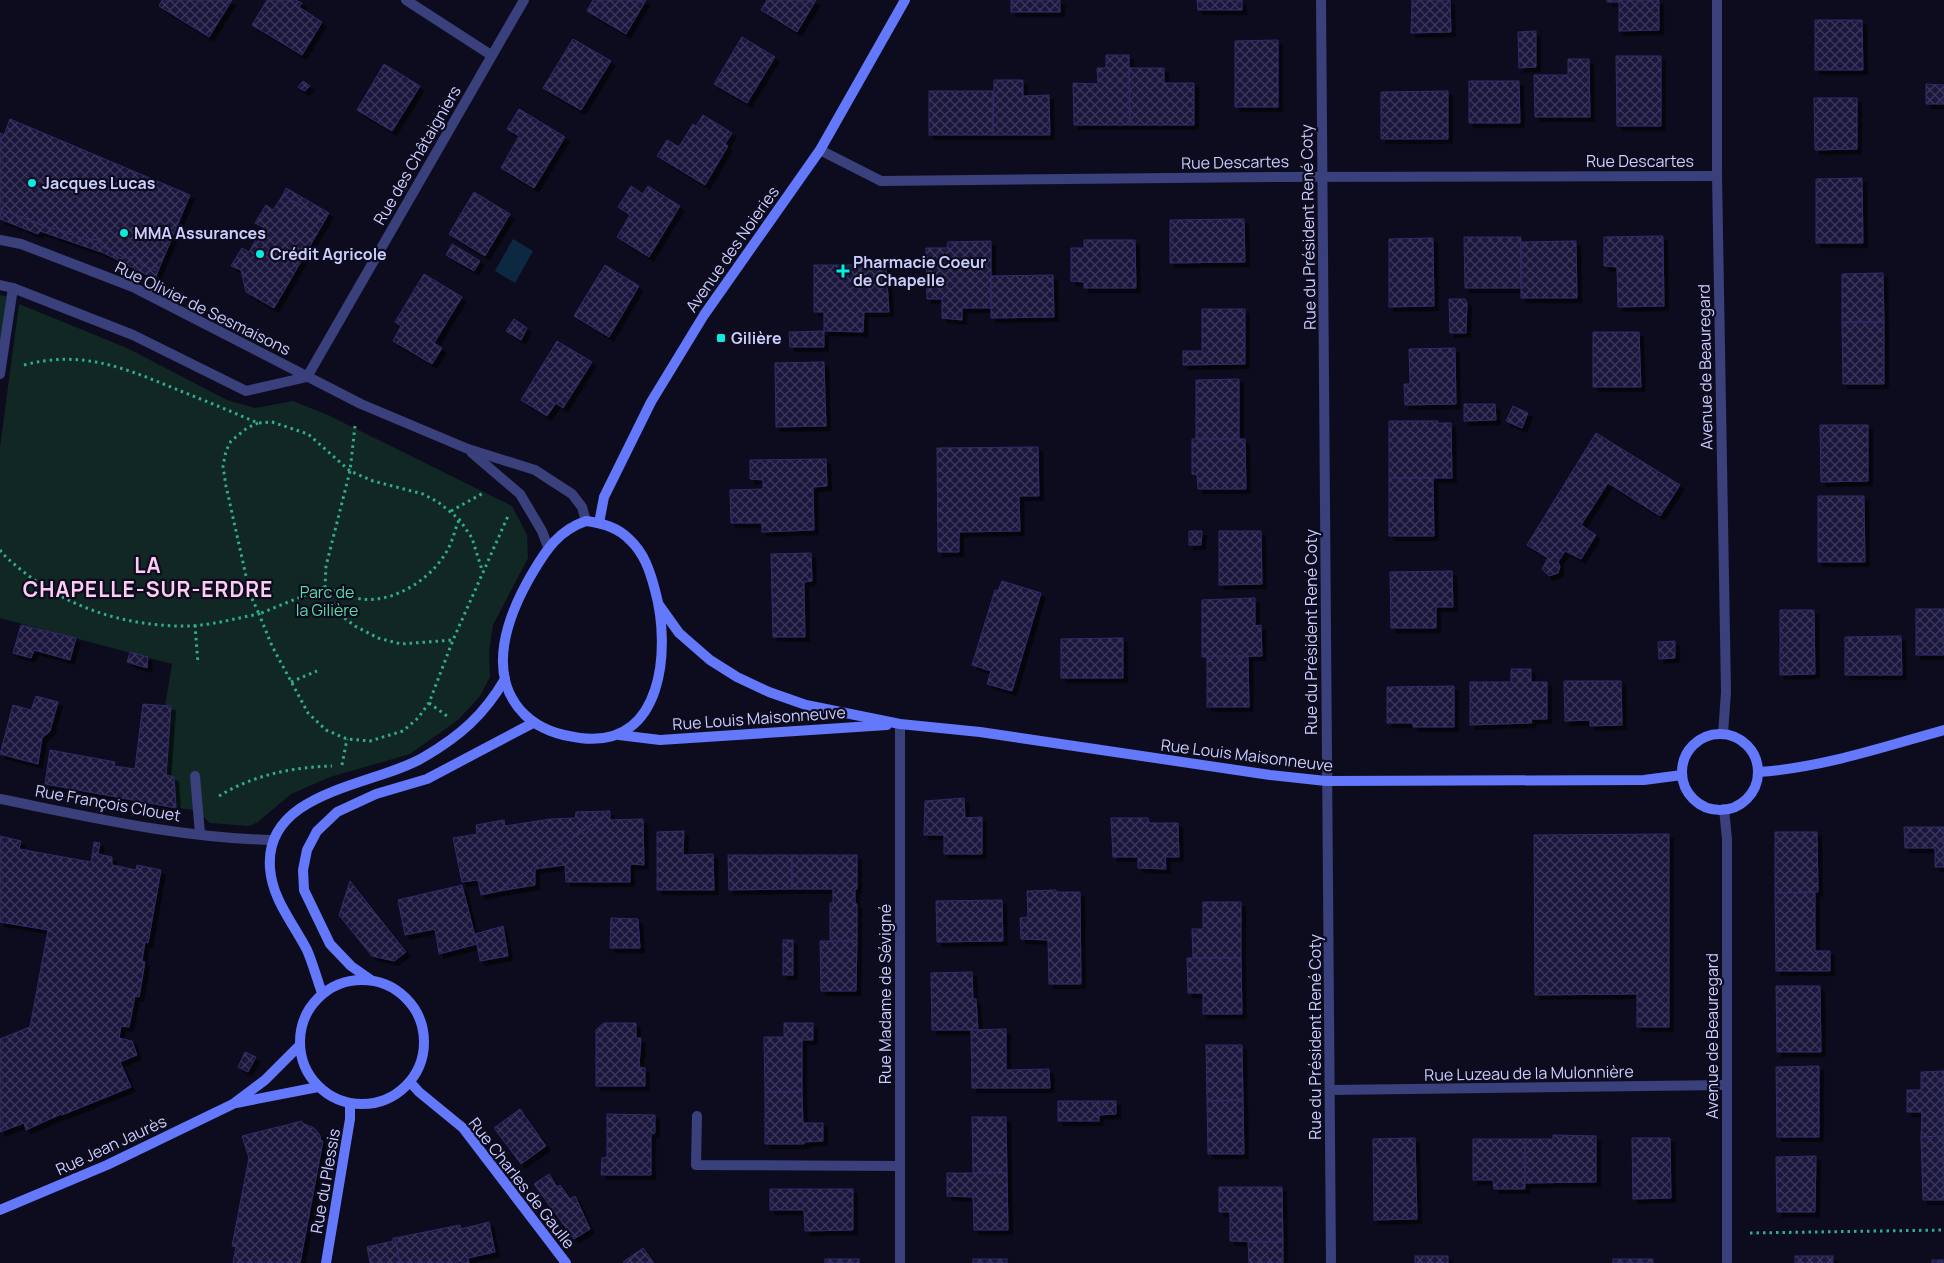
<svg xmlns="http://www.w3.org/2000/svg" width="1944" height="1263" font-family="Manrope,sans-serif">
	<defs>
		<pattern id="building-cross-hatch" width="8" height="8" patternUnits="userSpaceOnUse" patternTransform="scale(1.25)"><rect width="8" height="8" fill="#1b193e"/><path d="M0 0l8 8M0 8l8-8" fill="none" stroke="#3b395b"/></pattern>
		<filter id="shadow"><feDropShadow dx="4.5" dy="4.5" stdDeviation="0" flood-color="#0009"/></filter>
	</defs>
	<rect width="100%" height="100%" fill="#0d0c1e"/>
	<g fill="#102723">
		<path d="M0 295 9 297 0 359Z"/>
		<path d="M19 304 127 348 227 400 255 408 293 401 328 415 512 506 527 535 528 558 493 625 489 652 490 677 480 696 458 720 410 754 330 777 291 794 258 822 249 826 210 823 196 810 176 808 174 777 166 775 171 707 165 706 172 664 0 618V447Z"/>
	</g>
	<path fill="#0d2941" d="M513 239 533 251 515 283 495 271Z"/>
	<g fill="url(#building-cross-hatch)" stroke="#2e2c69" filter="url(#shadow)">
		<path d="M162 0H232L209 37 159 6Z"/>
		<path d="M267 0H296L302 3 299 7 322 22 302 55 252 25Z"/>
		<path d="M593 0H646L626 34 587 11Z"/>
		<path d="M767 0H816L797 32 761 10Z"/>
		<rect x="1011" y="0" width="49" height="12"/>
		<path d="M1197 0H1242V10H1198Z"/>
		<path d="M1412 0H1450L1451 32 1411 33Z"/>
		<path d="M1607 0H1659V30L1619 31V2H1607Z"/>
		<path d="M1815 20H1862L1863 70H1815Z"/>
		<path d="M1536 31V67L1519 68 1518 32Z"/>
		<path d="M742 37 775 57 747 103 714 84Z"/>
		<path d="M573 39 611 61 581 110 543 88Z"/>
		<path d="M1278 40V107H1235V41Z"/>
		<path d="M1106 55H1129L1130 125H1074L1073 83 1098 84 1097 68H1106Z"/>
		<path d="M1616 56H1661V126H1617Z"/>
		<path d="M1568 59H1589L1590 117H1535L1534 75H1568Z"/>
		<path d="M384 64 420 86 392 131 357 110Z"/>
		<path d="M1129 68H1164V83H1194V125H1130Z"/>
		<path d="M994 80H1023V96L1049 95 1050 135H993Z"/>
		<path d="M303 81 310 86 305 91 298 87Z"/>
		<path d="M1469 81H1519L1520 123H1469Z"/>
		<path d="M1926 84 1944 85V104H1926Z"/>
		<rect x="929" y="91" width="64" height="44"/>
		<path d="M1448 91V139H1381V92Z"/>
		<path d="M1814 98H1857V149L1815 150Z"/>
		<path d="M519 109 565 137 534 188 501 168 519 136 507 129Z"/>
		<path d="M703 115 732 133 725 144 728 146 705 185 657 156 667 140 679 147 693 124 696 126Z"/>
		<path d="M10 119 190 195 158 271 141 265 136 256 126 258 101 246 97 239 89 241 0 210V133L4 135Z"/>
		<path d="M1862 178 1863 243H1816V179Z"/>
		<path d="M631 186 643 194 648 186 680 206 649 257 617 237 630 215 618 207Z"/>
		<path d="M286 188 329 213 325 220 283 195Z"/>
		<path d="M474 192 510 214 485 256 449 234Z"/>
		<path d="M283 195 325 220 274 308 246 292 241 270 231 266 242 248 249 252 263 227 255 223 266 205 273 210Z"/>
		<path d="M1 209 51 229H58L89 241 97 239 101 246 126 258 136 256 141 265 158 271 155 279 104 253 40 231 38 234 0 219Z"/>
		<path d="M1244 219 1245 262 1170 263V220Z"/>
		<path d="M1663 236 1664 306 1618 307 1617 267 1604 266V237Z"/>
		<path d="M1464 237H1521V288H1465Z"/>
		<path d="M1433 238 1434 306 1389 307V239Z"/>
		<path d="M1084 240H1135L1136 288H1084V282L1071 281V248H1084Z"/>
		<path d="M991 241V308H962V320L942 318V299H927L926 248H947L948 242Z"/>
		<path d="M1576 241 1577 298H1521V242Z"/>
		<path d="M452 244 480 261 474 271 446 255Z"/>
		<path d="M605 265 639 286 609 337 574 316Z"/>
		<path d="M814 265H886L889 312H864L863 332 824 331V312H814Z"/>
		<path d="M1883 273 1884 322H1842V274Z"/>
		<path d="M424 274 462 297 434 343 442 348 432 364 393 341 401 326 395 322Z"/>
		<path d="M1053 275 1054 317 991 318V276Z"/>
		<path d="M1449 299H1465L1467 303 1466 333H1450Z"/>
		<path d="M1202 309H1245V364L1183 365V351H1202Z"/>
		<path d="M514 319 527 328 521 340 506 331Z"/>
		<path d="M1842 322H1884V384H1843Z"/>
		<path d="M824 331V347H790L789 332Z"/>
		<path d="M1593 332H1639L1641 387H1593Z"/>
		<path d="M557 341 592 362 563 408 556 403 547 416 521 400Z"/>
		<path d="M1455 348 1456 404 1405 405 1404 384H1410L1409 349Z"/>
		<path d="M824 362 826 426 776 427 775 363Z"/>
		<path d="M1239 379V439H1196V380Z"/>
		<path d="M1464 404H1495L1496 420 1464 421Z"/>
		<path d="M1513 406 1528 413 1522 428 1506 421Z"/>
		<path d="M1389 421H1438L1437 423H1451L1452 478H1389Z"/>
		<path d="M1820 425H1868V481L1821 482Z"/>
		<path d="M1596 433 1680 485 1660 516 1608 483 1581 525 1596 535 1581 559 1565 551 1558 562 1560 567 1558 573 1549 576 1542 569 1548 558 1527 545Z"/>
		<path d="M1192 439H1245L1246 489H1198L1197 475 1192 474Z"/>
		<path d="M1038 447 1039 496H1019L1020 531 959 532V552H938L937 448Z"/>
		<path d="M826 459 827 486 813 487 814 530 762 532V523H731L730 490 763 489V480L750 479V460Z"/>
		<path d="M1389 478H1433L1434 536H1389Z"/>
		<path d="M1818 496H1864L1865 562H1818Z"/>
		<path d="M1189 531H1202L1201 545H1189Z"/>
		<path d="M1219 531H1261L1262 584 1219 585Z"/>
		<path d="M811 553 812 581 804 582 805 637H773L771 554Z"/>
		<path d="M1452 571 1453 607H1436V628H1391L1390 572Z"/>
		<path d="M1002 581 1041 593 1012 691 987 684 991 671 972 665 995 590 998 591Z"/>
		<path d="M1255 598V626L1261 625 1262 656 1202 657V600Z"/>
		<rect x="1916" y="609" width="28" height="46"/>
		<path d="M1780 610H1814L1815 674 1780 675Z"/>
		<path d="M21 625 76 638 70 660 34 650 31 658 13 653Z"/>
		<path d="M1901 636 1902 675H1845V637Z"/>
		<path d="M1123 638V678H1061V639Z"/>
		<path d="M1675 641V658L1659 659 1658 642Z"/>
		<path d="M130 652 148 657 147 668 127 662Z"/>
		<path d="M1207 656H1248L1249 707H1207Z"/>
		<path d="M1511 669H1531V682H1547V719H1531L1532 723 1470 725V682H1511Z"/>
		<path d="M1564 681H1621L1622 725 1590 726V720L1565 721Z"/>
		<path d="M1454 686V727H1413V723H1387V687Z"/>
		<path d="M36 696 58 702 50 731 42 738 38 764 0 754 13 705 31 710Z"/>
		<path d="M143 704 171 706 166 775 174 777 176 808 45 784 50 750 115 762 114 766 135 769Z"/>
		<path d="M964 798 965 818 982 817V854H944V835H924L925 801Z"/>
		<path d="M610 811V820L643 819 644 865 630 864V882H566L565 865 535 869V885L500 891Z"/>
		<path d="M610 811 500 891 481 895 478 880 462 882 453 838 477 834 476 825 504 820 505 826 551 819 575 818 576 812Z"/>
		<path d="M1111 818H1148L1149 823H1178L1179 857H1165L1166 869 1138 868V857H1113Z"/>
		<path d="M1904 827H1944V867H1935V848H1905Z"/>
		<path d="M684 831 683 855 713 854 714 890H657V832Z"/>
		<path d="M1775 832H1817L1818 892 1775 893Z"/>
		<path d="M1669 834V1027H1637V994L1535 995 1534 835Z"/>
		<path d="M0 836 21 841 19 849 91 862 94 842 100 843 98 854 112 857V865L136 870 137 865 161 870 148 943 145 942 142 961 145 962 139 997 135 996 129 1027 121 1026 119 1038 132 1041 137 1055 120 1062 131 1087 62 1115 61 1114 26 1130 24 1123 0 1132V1039L30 1027 48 930 0 922Z"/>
		<path d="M728 855H792V889L729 890Z"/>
		<path d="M792 855H857V889H855V903L857 904V941H830V903H833V889H792Z"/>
		<path d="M350 881 406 952 394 961 372 956 339 915Z"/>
		<path d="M462 885 477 944 439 954 435 929 405 935 398 900Z"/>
		<path d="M1056 890V892H1080L1081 984H1049L1048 940 1021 939 1020 918 1028 917 1027 891Z"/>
		<path d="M1815 892V951H1830V971H1776L1775 893Z"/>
		<path d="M1002 900 1003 941 937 942 936 901Z"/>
		<path d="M1203 902H1241V958H1193L1192 929H1203Z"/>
		<path d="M611 918 638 919 640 948H610Z"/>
		<path d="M503 926 508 956 480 961 475 934Z"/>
		<rect x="783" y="940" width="10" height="35"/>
		<path d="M820 941H857L856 991H821Z"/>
		<path d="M1187 958H1241L1242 1014H1203V993H1188Z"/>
		<path d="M972 972 973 999H976L978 1030H932L931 973Z"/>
		<path d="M1776 986H1820L1821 1052H1777Z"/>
		<path d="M604 1023H636V1038H641L639 1067 645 1068V1086H596V1030Z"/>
		<path d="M784 1023H813V1040H802V1092H765L764 1037H784Z"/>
		<path d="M1006 1029V1070L1049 1069 1050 1088H972L971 1030Z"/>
		<path d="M1206 1045H1242L1243 1100 1207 1101Z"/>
		<path d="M245 1052 256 1057 248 1072 238 1067Z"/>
		<path d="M1819 1066V1137H1777L1776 1067Z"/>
		<path d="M1944 1071V1136L1921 1137 1922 1112H1907V1090H1921V1072Z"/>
		<path d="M765 1092H802L803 1123H823V1141L804 1142V1144H765Z"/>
		<path d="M1243 1100 1244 1154H1208L1207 1101Z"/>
		<rect x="1058" y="1101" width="41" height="20"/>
		<path d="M1099 1101H1116V1114L1099 1115Z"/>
		<path d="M520 1109 546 1146 521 1164 494 1128Z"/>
		<path d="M607 1114 655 1115V1133L651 1134V1175H601L602 1158 607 1157Z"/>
		<path d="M972 1117H1006L1007 1173H973Z"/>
		<path d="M302 1121V1123L314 1128 320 1135 321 1141H323L300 1263H233L236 1247 232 1246 249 1158 242 1136Z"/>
		<path d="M1553 1135 1596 1136V1182L1525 1183V1139H1553Z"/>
		<path d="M1944 1136V1200H1923L1921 1137Z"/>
		<path d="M1415 1138 1417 1219 1374 1220 1373 1139Z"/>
		<path d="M1632 1138H1670L1671 1198 1633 1199Z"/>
		<path d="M1473 1139H1525V1189H1494L1493 1180H1473Z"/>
		<path d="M1816 1156 1815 1212H1777L1776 1157Z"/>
		<path d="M947 1173H1007L1008 1230H974L973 1197 947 1196Z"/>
		<path d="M549 1174 557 1187 560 1185 570 1199 575 1196 590 1229 574 1239 534 1184Z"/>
		<path d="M1219 1187H1282L1283 1242 1230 1241V1212H1219Z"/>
		<path d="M770 1189H853V1230L805 1231 804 1210H770Z"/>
		<path d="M489 1222 495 1252 468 1258 469 1263H462V1261L453 1263H400L395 1238 460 1225 461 1229Z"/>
		<path d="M393 1238H395L400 1263H370L367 1247 393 1241Z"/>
		<path d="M1248 1242H1283V1263H1249Z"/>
		<path d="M643 1248 654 1263H624L623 1262Z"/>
		<rect x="1415" y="1256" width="33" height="7"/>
		<rect x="1795" y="1256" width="38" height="7"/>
		<rect x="825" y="1259" width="34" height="4"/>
		<rect x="973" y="1259" width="34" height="4"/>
		<rect x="1613" y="1259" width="40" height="4"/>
		<rect x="1932" y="1260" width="12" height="3"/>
	</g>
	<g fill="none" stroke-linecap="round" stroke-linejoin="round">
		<g stroke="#30ac91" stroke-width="3" stroke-dasharray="2.5 4" stroke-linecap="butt">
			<path d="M24 365C80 350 123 367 173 388 201 399 230 411 258 423L272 422 308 434 350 471 373 481 423 494 438 502 459 519 472 538 482 570"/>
			<path d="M258 423 247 428 231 441 226 451 223 466 226 486 250 594 259 614 325 587C336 591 350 598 362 599 395 603 433 578 448 549 453 540 455 529 459 520"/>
			<path d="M355 426 350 471 326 566 325 587 339 614 355 626 378 638 401 644 453 640"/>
			<path d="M451 511 485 492"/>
			<path d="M0 550C6 558 13 563 20 569 65 606 121 625 179 626 206 627 232 619 259 614L272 646 308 713 326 730 347 739 370 741 403 731 418 718 429 703 453 640 508 516"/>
			<path d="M195 625 198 664"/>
			<path d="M291 682 317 671"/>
			<path d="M429 703 447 716"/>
			<path d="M342 765 347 739"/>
			<path d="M219 796C253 775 293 767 332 766"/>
			<path d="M1750 1233 1944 1230"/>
		</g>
		<path stroke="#39407b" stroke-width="10" d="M0 374 13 288"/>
		<g stroke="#39407b" stroke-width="10">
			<path d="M406 0 491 55"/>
			<path d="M1321 0 1331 1263"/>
			<path d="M1717 0V176L1726 692 1723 734"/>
			<path d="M820 150 881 181 1272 177 1717 176"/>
			<path d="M0 240 21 244 133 287 361 404 468 449 535 470 572 494 582 507 586 521"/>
			<path d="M0 285 13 288 133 335 246 391 307 377"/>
			<path d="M307 377 524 0"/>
			<path d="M472 453 520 494 542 531 548 547"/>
			<path d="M195 776 200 834"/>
			<path d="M0 799C90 817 180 838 272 840"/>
			<path d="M1724 809 1727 839V1263"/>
			<path d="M1331 1090 1726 1085"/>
			<path d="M697 1116 696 1165 900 1166"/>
			<path d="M900 1263V724"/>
		</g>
		<g stroke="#6478fb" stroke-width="10">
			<path d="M586 521C602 523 618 527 630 540 644 553 650 571 655 590 671 648 664 749 580 738 559 735 541 730 525 715 484 675 508 614 533 572 546 550 559 530 586 521Z"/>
			<path d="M599 523 604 497 651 402 704 315 820 150 905 0"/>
			<path d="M659 605 679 633 710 660 737 677 769 692 806 705 900 724 980 732 1270 775 1326 781 1644 780 1682 775"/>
			<circle cx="1720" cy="772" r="38"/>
			<path d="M619 735 660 740 887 725"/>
			<path d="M1758 772C1821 768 1883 747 1944 730"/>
			<circle cx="362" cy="1042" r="62"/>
			<path d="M371 980 351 966 330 944 304 890 303 870 307 850 317 831 337 812 376 794 427 779 533 723"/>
			<path d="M322 993C317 979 313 964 307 950 293 923 272 899 270 868 264 790 376 786 424 757 460 736 484 715 505 679"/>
			<path d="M410 1082 419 1092 463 1128 566 1263"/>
			<path d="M236 1103 318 1087"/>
			<path d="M0 1210 107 1165 233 1104 265 1080 299 1046"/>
			<path d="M326 1263 350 1119V1104"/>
		</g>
	</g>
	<g fill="#07ede1" stroke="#0d0c1e" stroke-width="2">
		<circle cx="32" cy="183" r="5"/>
		<circle cx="124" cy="233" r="5"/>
		<circle cx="260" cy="254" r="5"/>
		<path d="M840.5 263.5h5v5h5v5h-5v5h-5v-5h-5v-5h5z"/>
		<rect x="716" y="333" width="10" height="10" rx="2.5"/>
	</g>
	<g text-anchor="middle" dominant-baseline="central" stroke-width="4.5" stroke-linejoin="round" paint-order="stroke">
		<g font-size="16" fill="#cacdfe" stroke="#0d0c1e">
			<text transform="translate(417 155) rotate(-60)">Rue des Châtaigniers</text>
			<text x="1640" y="161">Rue Descartes</text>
			<text transform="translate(1235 162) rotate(-1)">Rue Descartes</text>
			<text transform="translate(1308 227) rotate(-91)">Rue du Président René Coty</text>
			<text transform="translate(732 249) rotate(-55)">Avenue des Noieries</text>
			<text transform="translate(203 308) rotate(26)">Rue Olivier de Sesmaisons</text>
			<text transform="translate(1705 367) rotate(-91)">Avenue de Beauregard</text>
			<text transform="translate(1311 632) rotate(-90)">Rue du Président René Coty</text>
			<text transform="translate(759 718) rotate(-4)">Rue Louis Maisonneuve</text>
			<text transform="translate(1247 755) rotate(7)">Rue Louis Maisonneuve</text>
			<text transform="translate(108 803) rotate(10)">Rue François Clouet</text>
			<text transform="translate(885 994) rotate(-90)">Rue Madame de Sévigné</text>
			<text transform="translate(1712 1036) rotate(-90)">Avenue de Beauregard</text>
			<text transform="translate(1315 1037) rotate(-90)">Rue du Président René Coty</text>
			<text transform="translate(1529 1073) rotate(-1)">Rue Luzeau de la Mulonnière</text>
			<text transform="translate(111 1145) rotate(-25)">Rue Jean Jaurès</text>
			<text transform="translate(325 1181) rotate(-80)">Rue du Plessis</text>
			<text transform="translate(522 1183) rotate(52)">Rue Charles de Gaulle</text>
		</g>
		<g font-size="16" font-weight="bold" fill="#cacdfe" stroke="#0d0c1e" text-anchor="start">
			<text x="42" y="183">Jacques Lucas</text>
			<text x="134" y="233">MMA Assurances</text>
			<text x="270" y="254">Crédit Agricole</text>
			<text x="853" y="262">Pharmacie Coeur<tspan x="853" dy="18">de Chapelle</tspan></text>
			<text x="731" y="338">Gilière</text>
		</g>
		<g font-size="16" fill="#5adaa6" stroke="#0d0c1e">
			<text x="327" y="592">Parc de<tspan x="327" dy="18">la Gilière</tspan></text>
		</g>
		<g font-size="21" font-weight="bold" letter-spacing="1" fill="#feccf3" stroke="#0d0c1e">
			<text x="148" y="565">LA<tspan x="148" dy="24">CHAPELLE-SUR-ERDRE</tspan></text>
		</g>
	</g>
</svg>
